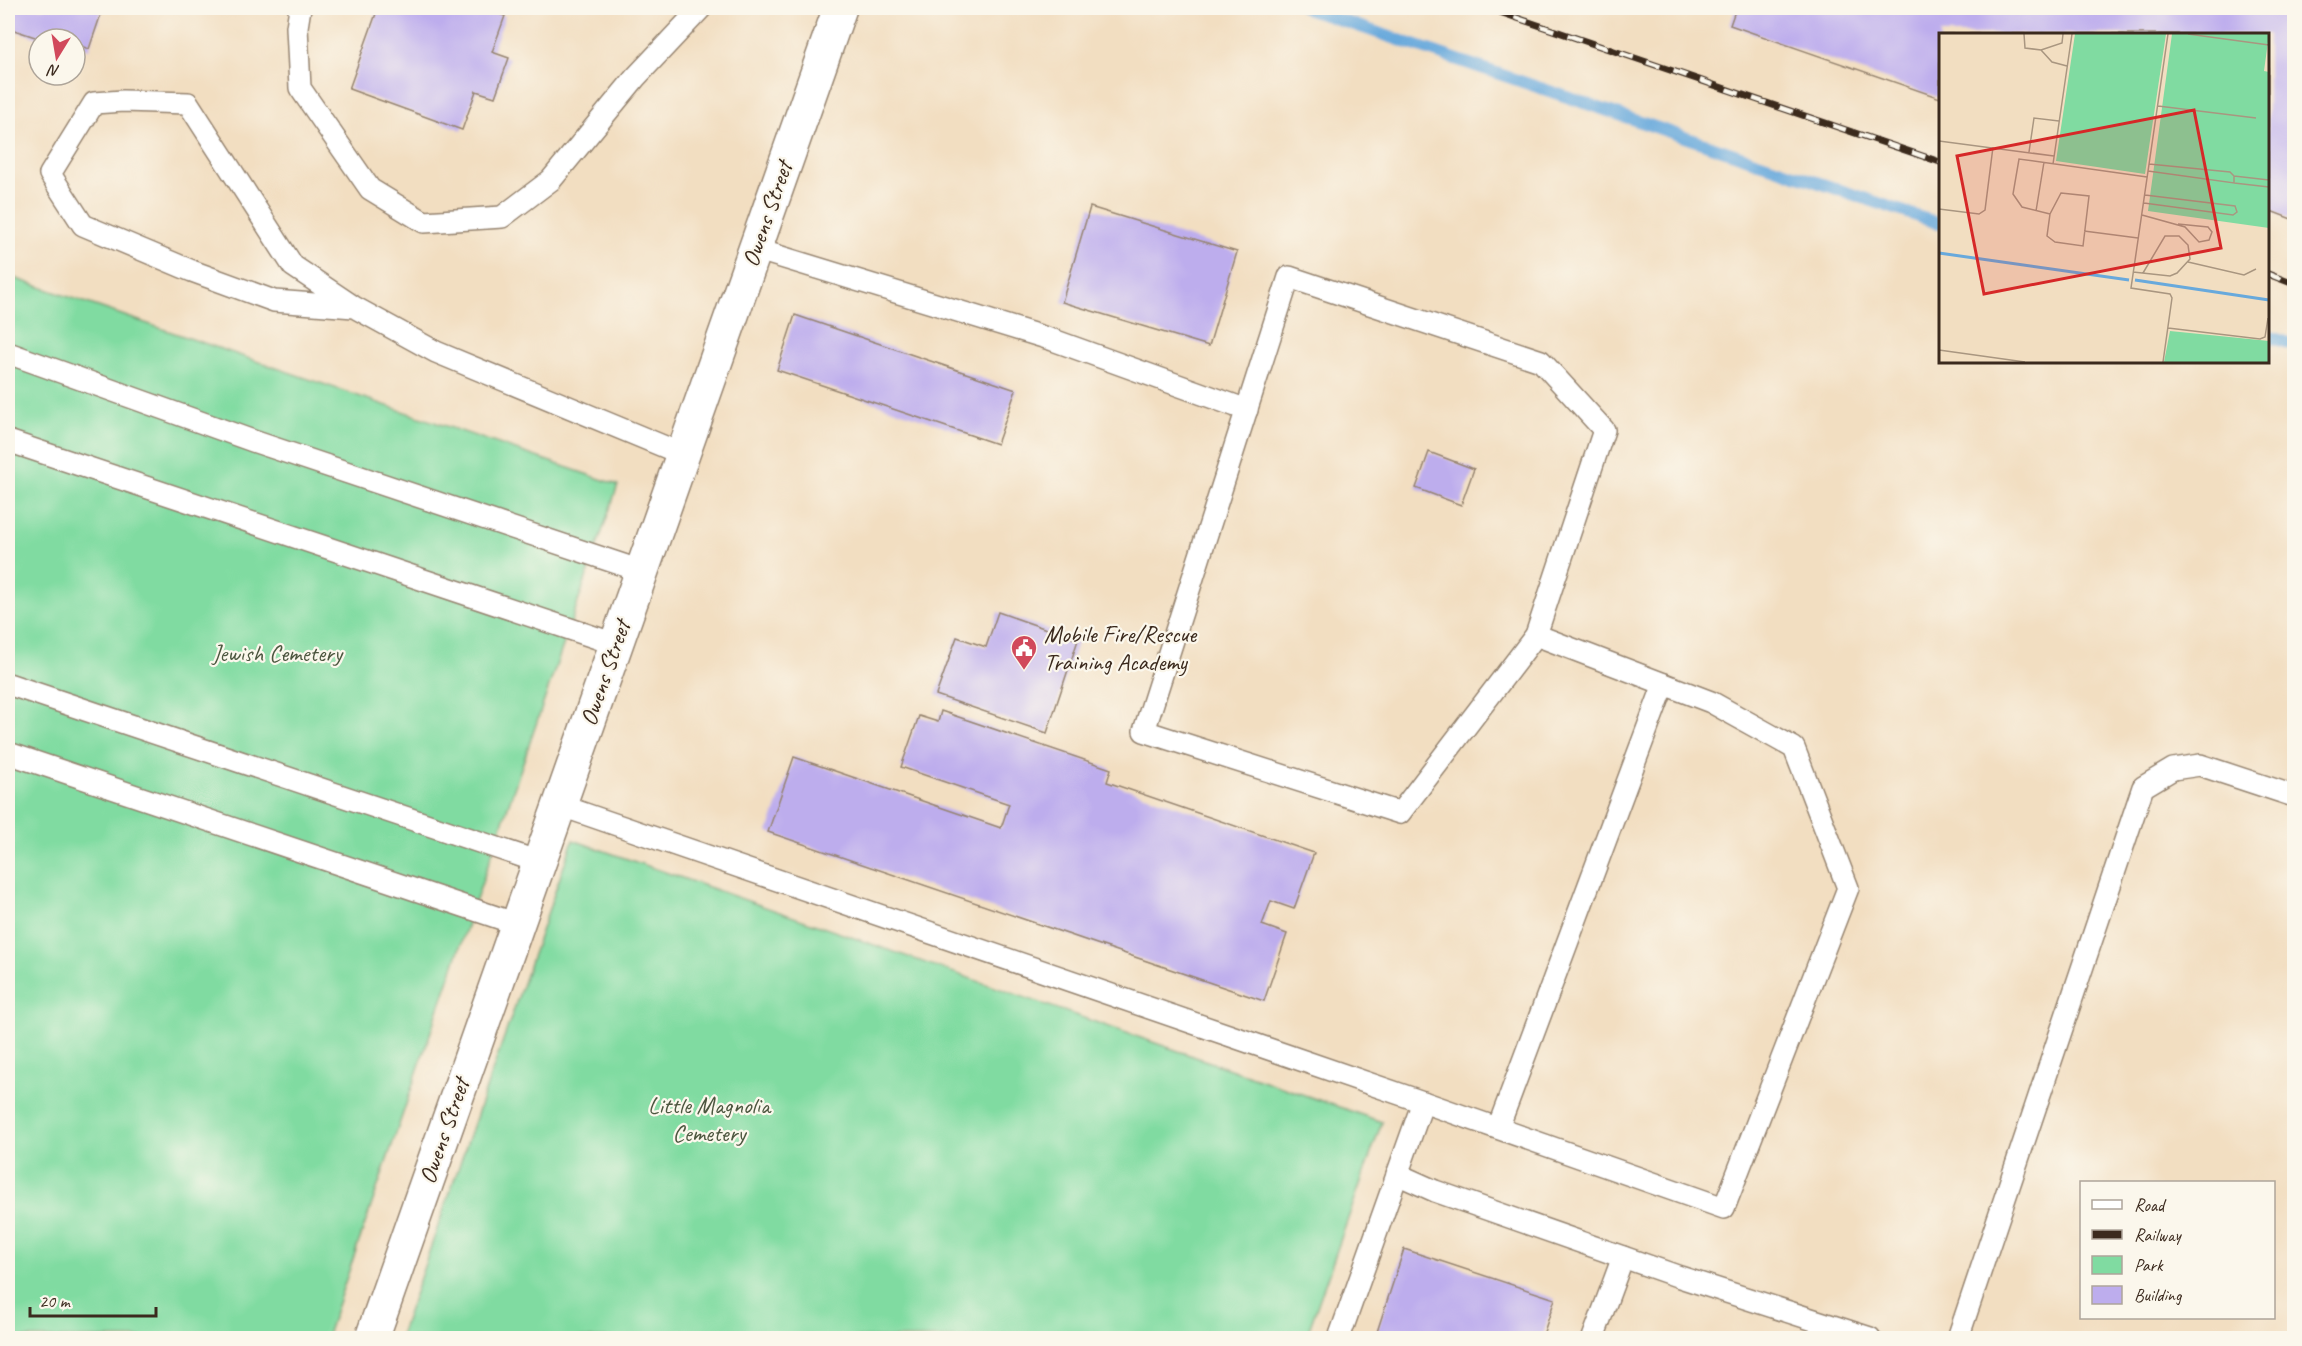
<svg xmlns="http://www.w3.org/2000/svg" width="2302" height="1346" font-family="Caveat,sans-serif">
	<rect width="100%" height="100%" fill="#fbf7ec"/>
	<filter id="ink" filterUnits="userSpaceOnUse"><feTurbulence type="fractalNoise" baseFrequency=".0167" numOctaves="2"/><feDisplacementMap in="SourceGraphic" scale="12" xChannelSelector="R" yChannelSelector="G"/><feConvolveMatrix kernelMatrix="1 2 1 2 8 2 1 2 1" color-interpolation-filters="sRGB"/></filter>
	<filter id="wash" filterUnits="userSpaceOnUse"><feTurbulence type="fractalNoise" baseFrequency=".008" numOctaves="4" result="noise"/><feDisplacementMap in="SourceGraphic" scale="24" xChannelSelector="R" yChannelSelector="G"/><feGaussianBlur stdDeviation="1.35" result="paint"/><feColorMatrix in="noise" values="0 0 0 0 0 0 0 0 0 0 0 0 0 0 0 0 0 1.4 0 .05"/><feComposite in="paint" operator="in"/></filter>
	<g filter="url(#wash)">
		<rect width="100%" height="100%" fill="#f2dec1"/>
		<g fill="#80dba1" stroke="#5e8260" stroke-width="1.5">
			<path d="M8 276 618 485 326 1338H8Z"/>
			<path d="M573 840 1382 1122 1306 1338H399Z"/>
		</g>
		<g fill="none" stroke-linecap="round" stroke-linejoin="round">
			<g stroke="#68a9dc" stroke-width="12">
				<path d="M1305 8 1940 224"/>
				<path d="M2268 336 2294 345"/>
			</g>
		</g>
		<g id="blocks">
			<g fill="#bdaded">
				<path d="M8 8H103L89 49 75 44V39H41L14 30 8 46Z"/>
				<path d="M378 8H481L505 16 492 52 509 58 495 97 476 91 462 130 349 89Z"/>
				<path d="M1736 8H2294V220L2268 210V34H1940V98L1730 25Z"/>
				<path d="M1090 207 1237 252 1209 346 1062 302Z"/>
				<path d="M795 315 1016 390 997 444 777 370Z"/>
				<path d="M1429 452 1474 469 1461 505 1416 488Z"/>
				<path d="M998 612 1078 640 1047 733 936 695 957 637 986 647Z"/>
				<path d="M941 711 1111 769 1107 782 1314 853 1294 909 1271 901 1262 925 1287 934 1264 1001 768 832 794 757 1001 828 1009 804 901 767 919 716 938 722Z"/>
				<path d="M1404 1249 1555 1299 1542 1338H1375Z"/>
			</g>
		</g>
	</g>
	<g filter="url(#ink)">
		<use href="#blocks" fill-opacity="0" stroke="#968470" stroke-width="1.5"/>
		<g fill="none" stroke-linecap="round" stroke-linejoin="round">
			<g stroke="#968470" stroke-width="24">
				<g id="service">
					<path d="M300 8 297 27 300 88 370 189 424 222 502 217 551 180 635 78 701 8"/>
					<path d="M755 249 1053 340 1247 410"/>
					<path d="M1289 277 1541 361 1604 430 1536 635 1400 813 1144 731Z"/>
					<path d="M354 307 274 301 192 271 83 225 50 174 94 103 123 101 188 103 293 266 354 307 436 352 682 454"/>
					<path d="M8 353 253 441 641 571"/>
					<path d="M8 441 615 644"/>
					<path d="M8 684 539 862"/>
					<path d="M8 753 517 924"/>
					<path d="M559 805 1423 1102 1724 1208 1848 888 1794 748 1711 702 1536 635"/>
					<path d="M1498 1128 1664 684"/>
					<path d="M1397 1174 1435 1191 1680 1277 1870 1338"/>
					<path d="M1339 1338 1423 1102"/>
					<path d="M1593 1338 1623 1257"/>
					<path d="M1958 1338 2143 787 2173 769 2200 765 2294 796"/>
				</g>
			</g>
			<g stroke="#968470" stroke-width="36">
				<path id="minor" d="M372 1338 840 8"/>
			</g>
			<use href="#service" stroke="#fff" stroke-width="21"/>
			<use href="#minor" stroke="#fff" stroke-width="33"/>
			<g stroke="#3b2a1e" stroke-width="7">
				<g id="rail">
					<path d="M1488 8 1940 162"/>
					<path d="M2268 274 2294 284"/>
				</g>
			</g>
			<use href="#rail" stroke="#fbf7ec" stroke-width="4.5" stroke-dasharray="14" stroke-linecap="butt"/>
		</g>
	</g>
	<defs>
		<g id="civic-pin" transform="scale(1.35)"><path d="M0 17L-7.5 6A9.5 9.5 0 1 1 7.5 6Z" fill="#d1495b" stroke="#fbf7ec"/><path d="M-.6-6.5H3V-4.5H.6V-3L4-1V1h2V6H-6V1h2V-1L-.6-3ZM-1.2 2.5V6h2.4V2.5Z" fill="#fff"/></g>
	</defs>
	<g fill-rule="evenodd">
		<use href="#civic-pin" x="1024" y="648"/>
	</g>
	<g text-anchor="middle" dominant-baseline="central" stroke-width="4.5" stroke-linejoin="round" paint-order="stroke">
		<g font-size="24" fill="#3b2a1e" stroke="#fbf7ec">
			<text transform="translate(767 214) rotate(-71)">Owens Street</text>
			<text transform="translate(605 673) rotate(-71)">Owens Street</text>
			<text transform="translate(444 1131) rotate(-71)">Owens Street</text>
		</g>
		<g font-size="24" fill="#3b2a1e" stroke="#fbf7ec" text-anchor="start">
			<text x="1044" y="634">Mobile Fire/Rescue<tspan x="1044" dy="28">Training Academy</tspan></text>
		</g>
		<g font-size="24" fill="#4c563f" stroke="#fbf7ec">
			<text x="277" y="653">Jewish Cemetery</text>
			<text x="709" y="1105">Little Magnolia<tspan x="709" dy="28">Cemetery</tspan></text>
		</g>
	</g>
	<g transform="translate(1939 33)">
		<rect width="330" height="330" fill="#f2dec1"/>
		<path d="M136 1H227L206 141 117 128ZM233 1H330L325 38 330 39V195L209 178ZM231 298 330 308V329H225Z" fill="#80dba1"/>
		<path fill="none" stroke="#68a9dc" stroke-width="3" d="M0 220 190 247M196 247 330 267"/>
		<path fill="none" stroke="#a99680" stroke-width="1.5" d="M85 1 86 15 102 17 113 29 128 33M249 1 330 12M102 17 123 10 124 1M219 73 317 85M0 108 115 123M90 119 95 85 120 88M114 131 133 1M209 138 295 150V143L291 139 210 131M295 143 330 147M295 150 330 154M122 160 150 163 144 213 116 209 108 203 111 181ZM205 170 294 182 298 179 296 173 206 162M0 176 40 181 46 177 54 114M97 178 105 129M111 181 83 174 74 161 80 126 208 144M203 182 246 194 260 209 270 207 273 199 269 194 239 191M145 198 199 205M249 229 305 242 317 236M194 239 231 243 238 240 251 226 249 212 240 203H226L204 240M229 295 321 306 326 304 329 285M0 317 86 329M224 329 233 265 231 261 192 255 229 1"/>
		<path fill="#d62828" fill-opacity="0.15" stroke="#d62828" stroke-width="3" d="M255 77 282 215 45 261 18 123Z"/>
		<rect width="330" height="330" fill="none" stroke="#3b2a1e" stroke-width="3"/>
	</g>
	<rect width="2302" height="1346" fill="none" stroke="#fbf7ec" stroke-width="30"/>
	<rect x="2080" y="1181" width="195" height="138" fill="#fbf7ec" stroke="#aea59a" stroke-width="1.5"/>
	<rect x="2092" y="1200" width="30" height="9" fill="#ffffff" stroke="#aea59a" stroke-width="1.5"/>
	<text x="2134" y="1211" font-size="18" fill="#3b2a1e">Road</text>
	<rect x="2092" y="1230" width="30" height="9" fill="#3b2a1e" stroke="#aea59a" stroke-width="1.5"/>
	<text x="2134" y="1241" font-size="18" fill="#3b2a1e">Railway</text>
	<rect x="2092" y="1256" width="30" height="18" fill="#80dba1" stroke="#aea59a" stroke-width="1.5"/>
	<text x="2134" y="1271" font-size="18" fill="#3b2a1e">Park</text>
	<rect x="2092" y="1286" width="30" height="18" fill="#bdaded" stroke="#aea59a" stroke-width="1.5"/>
	<text x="2134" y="1301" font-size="18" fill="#3b2a1e">Building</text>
	<g transform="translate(57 57) rotate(191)"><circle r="28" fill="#fbf7ec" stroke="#aea59a" stroke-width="1.5"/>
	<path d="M0-4.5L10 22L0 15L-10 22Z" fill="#d1495b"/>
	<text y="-9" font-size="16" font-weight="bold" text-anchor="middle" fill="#3b2a1e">N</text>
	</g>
	<path d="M30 1307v9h126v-9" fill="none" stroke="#3b2a1e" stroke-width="3"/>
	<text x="39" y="1307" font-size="18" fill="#3b2a1e" stroke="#fbf7ec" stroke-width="4.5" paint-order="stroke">20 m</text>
</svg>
